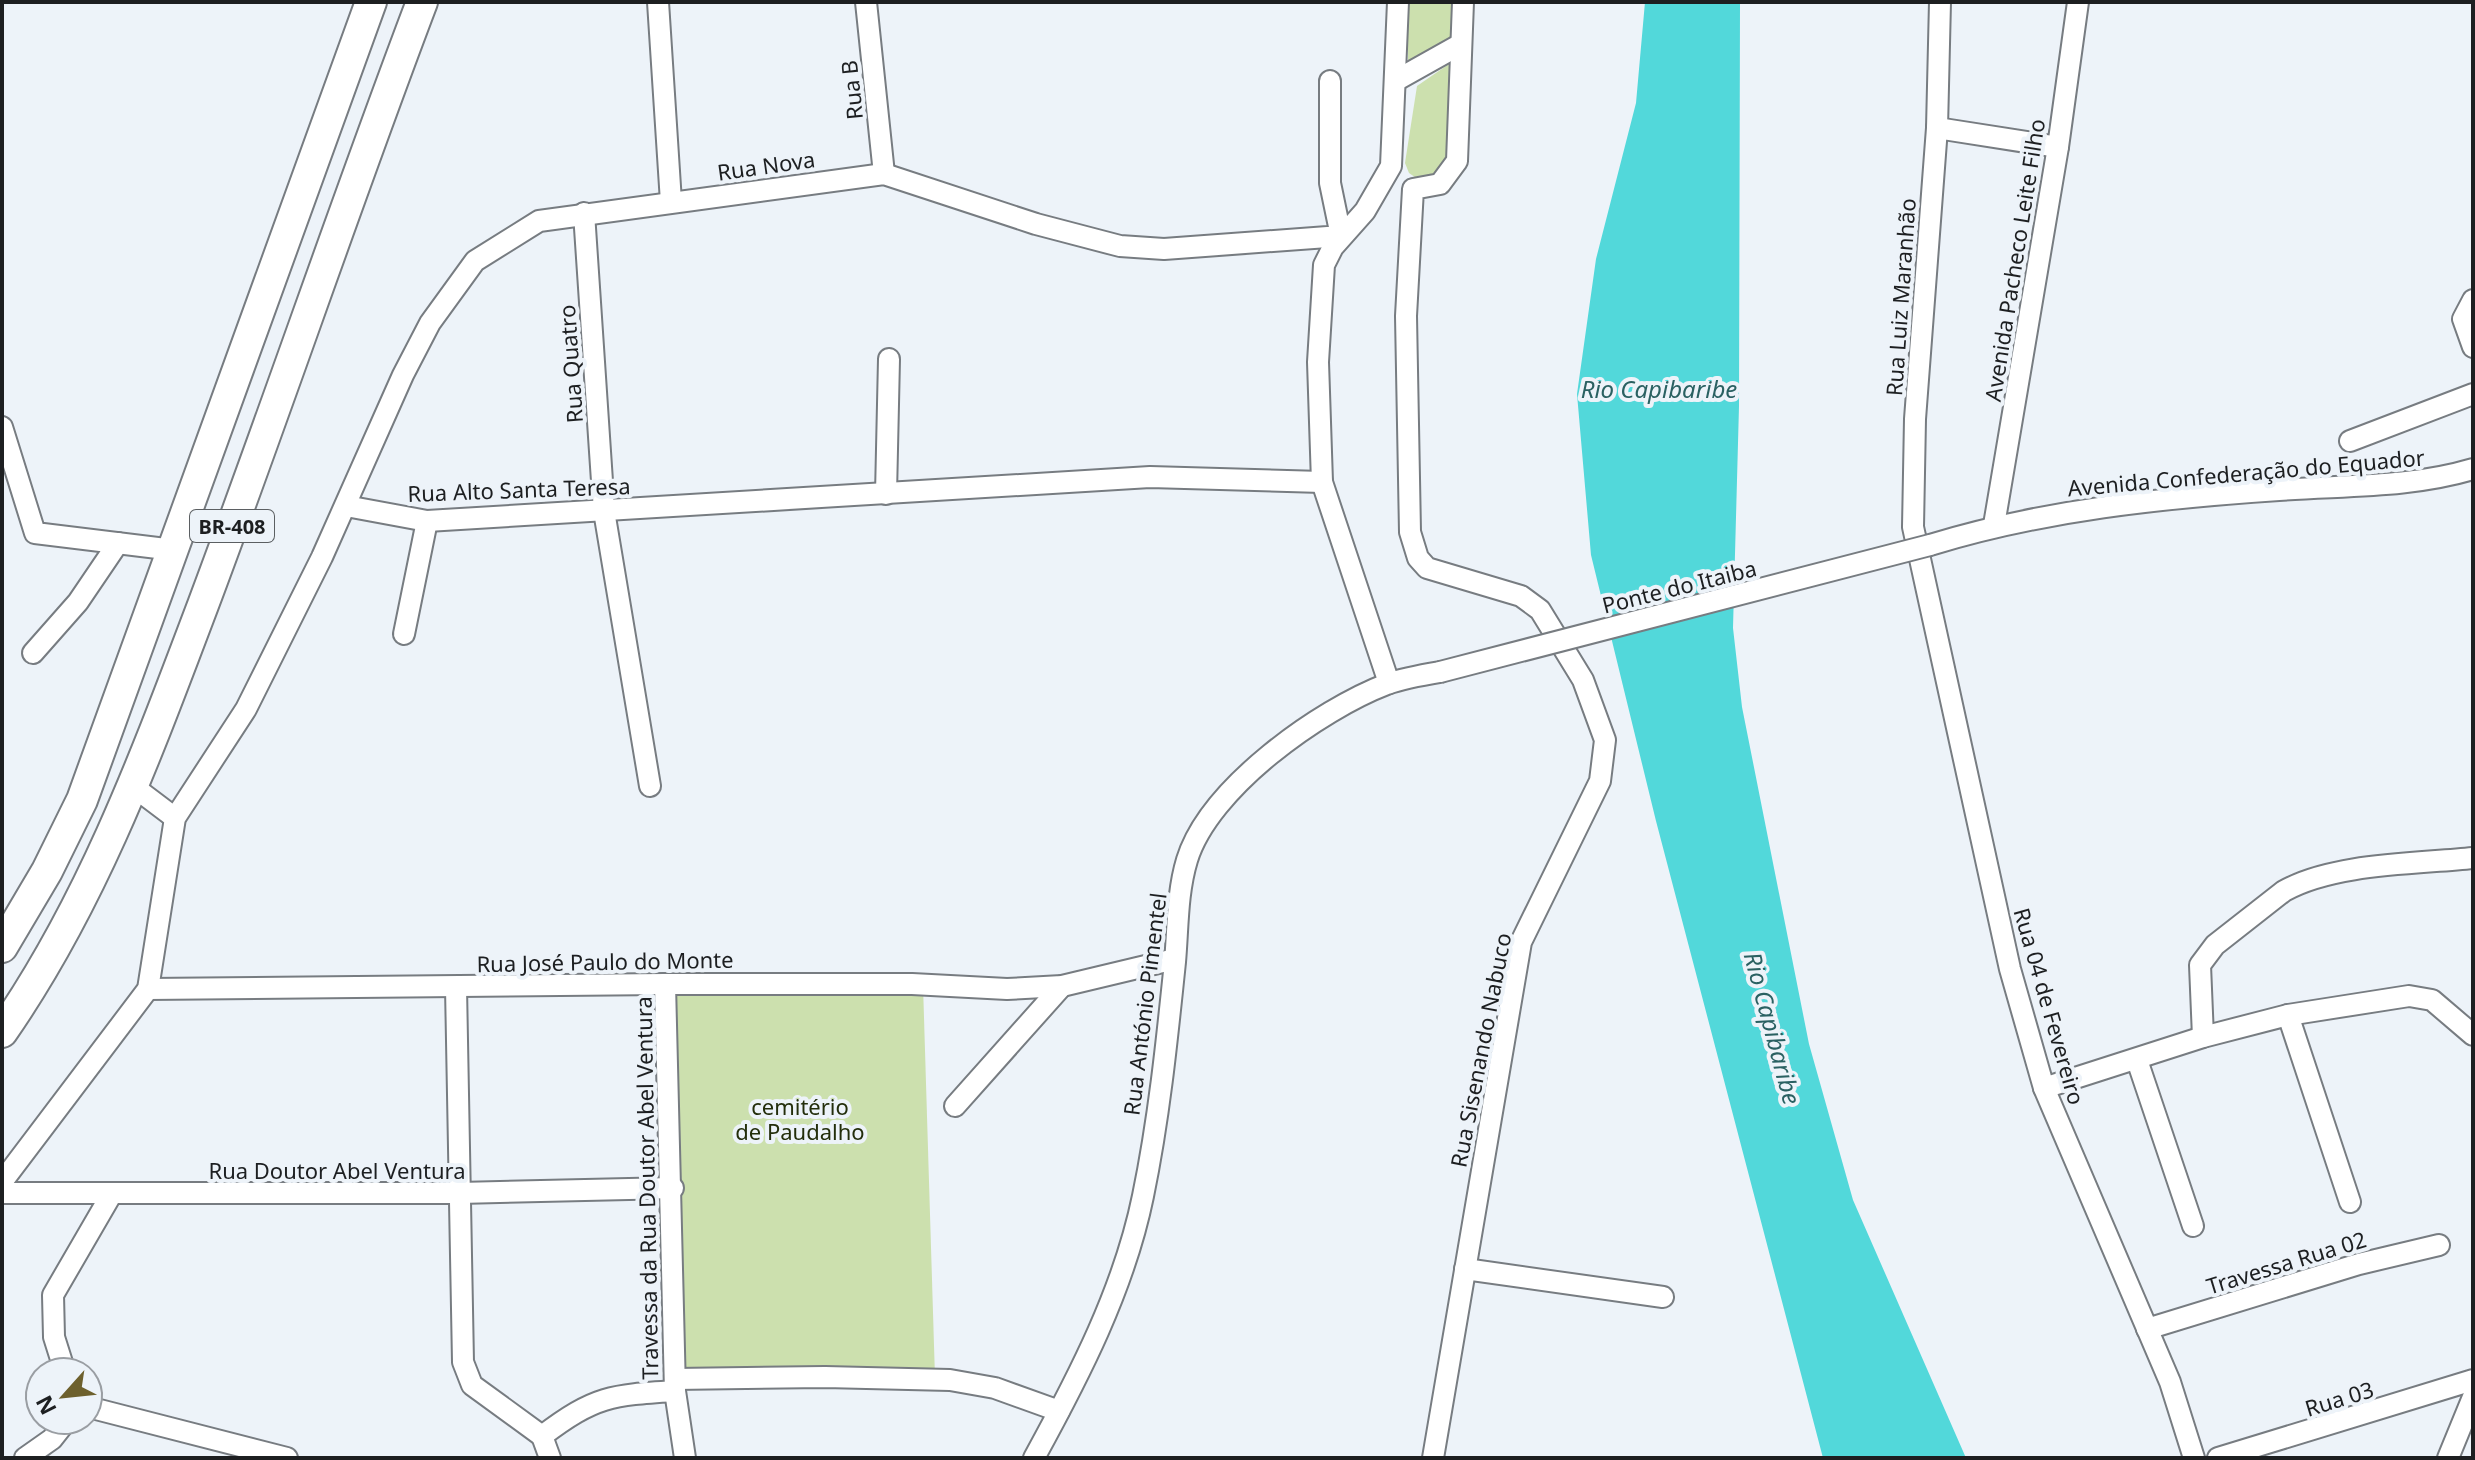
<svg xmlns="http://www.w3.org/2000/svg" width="2475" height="1460" font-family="'Noto Sans',sans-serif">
	<rect width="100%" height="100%" fill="#edf3f9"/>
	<g fill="#cce0ae">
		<path d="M1408 2H1453V37L1408 63Z"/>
		<path d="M1449 64 1455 71 1456 160 1442 171 1419 180 1409 173 1405 163 1417 86Z"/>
		<path d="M667 985H923L935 1378 682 1374Z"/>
	</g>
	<path fill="#52d8da" d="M1645 2H1740L1739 406 1733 628 1742 707 1809 1044 1853 1200 1966 1458H1823L1656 821 1591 555 1577 394 1596 259 1636 103Z"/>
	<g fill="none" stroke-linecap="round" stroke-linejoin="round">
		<g stroke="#777c81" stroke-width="24">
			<g id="minor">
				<path d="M658 2 671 202"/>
				<path d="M866 2 884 174"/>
				<path d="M1940 2 1937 128 1915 419 1913 527 2010 969 2044 1088 2170 1382 2194 1458"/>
				<path d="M1395 81 1461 44"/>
				<path d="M1937 128 2058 147"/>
				<path d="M584 213 604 511 650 786"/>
				<path d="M2473 300 2463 319 2473 347"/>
				<path d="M2 427 35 533 174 550"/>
				<path d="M2350 441 2473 394"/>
				<path d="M886 494 889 359"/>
				<path d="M346 506 427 521 1150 477 1322 482"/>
				<path d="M1994 525 2058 147 2078 2"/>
				<path d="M1930 545C2044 510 2161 498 2279 490 2345 485 2409 488 2473 469"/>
				<path d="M404 634 427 521"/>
				<path d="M33 653 78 602 118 543"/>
				<path d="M1389 683 1322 482 1318 362 1324 265 1333 247 1365 211 1391 166 1398 2"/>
				<path d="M134 787 175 818"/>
				<path d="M665 984 675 1391 685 1458"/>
				<path d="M456 987 463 1362 472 1385 542 1436"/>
				<path d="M148 989 665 984H912L1007 989 1062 986 1175 959"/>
				<path d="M2288 1015 2350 1202"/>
				<path d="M2203 1037 2200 965 2215 945 2284 891C2334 863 2416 864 2473 858"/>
				<path d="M2137 1060 2193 1226"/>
				<path d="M2044 1088 2203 1037 2288 1015 2409 996 2432 1000 2473 1035"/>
				<path d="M955 1106 1062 986"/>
				<path d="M2 1182 148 989 175 818 246 709 322 557 403 375 430 323 475 261 539 221 884 174 1036 224 1120 246 1164 249 1341 236 1330 183V81"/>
				<path d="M2 1193H459L673 1188"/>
				<path d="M1465 1269 1663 1297"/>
				<path d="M2147 1329 2359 1264 2439 1245"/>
				<path d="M65 1372 54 1337 53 1295 111 1195"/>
				<path d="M675 1379 825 1377 950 1380 995 1388 1059 1411"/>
				<path d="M88 1407 287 1458"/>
				<path d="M542 1436C595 1396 611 1395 675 1391"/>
				<path d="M542 1436 550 1458"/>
				<path d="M25 1458 52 1439 67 1420"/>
				<path d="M1034 1458C1079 1376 1124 1289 1143 1196 1159 1119 1167 1040 1175 962 1178 928 1177 893 1187 860 1209 788 1319 710 1387 684 1404 678 1422 675 1440 672"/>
				<path d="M1433 1458 1521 942 1600 781 1605 740 1583 680 1540 610 1521 596 1427 568 1418 558 1410 532 1406 316 1413 189 1440 184 1457 161 1463 2"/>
				<path d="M2218 1458 2473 1380"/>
				<path d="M2448 1458 2473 1397"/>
			</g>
		</g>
		<g stroke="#777c81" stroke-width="34">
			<g id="highway">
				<path d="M2 947 47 871 82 800 371 2"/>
				<path d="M2 1032C93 901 147 753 203 605 278 405 346 202 422 2"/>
			</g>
		</g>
		<use href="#minor" stroke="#fff" stroke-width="20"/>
		<use href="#highway" stroke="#fff" stroke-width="30"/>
		<g stroke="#777c81" stroke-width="24" stroke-linecap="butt">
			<path id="minor-bridge" d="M1440 672 1930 545"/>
		</g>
		<use href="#minor-bridge" stroke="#fff" stroke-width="20"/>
	</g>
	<g text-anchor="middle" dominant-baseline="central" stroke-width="8" stroke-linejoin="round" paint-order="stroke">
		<rect fill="#edf3f9" stroke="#5b5f62" stroke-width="2" x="190" y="510" width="84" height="32" rx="6"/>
		<g font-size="20" font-weight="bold" fill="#1d1f21">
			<text x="232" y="526">BR-408</text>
		</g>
		<g font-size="22" fill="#1d1f21" stroke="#edf3f9">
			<text transform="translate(851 90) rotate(-96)">Rua B</text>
			<text transform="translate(766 165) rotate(-8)">Rua Nova</text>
			<text transform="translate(2014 260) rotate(-81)">Avenida Pacheco Leite Filho</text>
			<text transform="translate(1900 297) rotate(-86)">Rua Luiz Maranhão</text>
			<text transform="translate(570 364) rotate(-94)">Rua Quatro</text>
			<text transform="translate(2246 472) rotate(-5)">Avenida Confederação do Equador</text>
			<text transform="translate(519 489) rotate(-2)">Rua Alto Santa Teresa</text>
			<text transform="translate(1679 586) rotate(-14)">Ponte do Itaiba</text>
			<text transform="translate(605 961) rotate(-1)">Rua José Paulo do Monte</text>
			<text transform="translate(1144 1004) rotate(-83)">Rua António Pimentel</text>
			<text transform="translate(2050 1006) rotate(74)">Rua 04 de Fevereiro</text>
			<text transform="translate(1480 1050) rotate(-79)">Rua Sisenando Nabuco</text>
			<text x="337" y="1170">Rua Doutor Abel Ventura</text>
			<text transform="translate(646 1188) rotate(-91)">Travessa da Rua Doutor Abel Ventura</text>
			<text transform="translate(2286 1262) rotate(-17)">Travessa Rua 02</text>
			<text transform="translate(2339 1398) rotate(-17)">Rua 03</text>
		</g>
		<g font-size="22" fill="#232e0b" stroke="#edf3f9">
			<text x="800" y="1106">cemitério<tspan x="800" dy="25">de Paudalho</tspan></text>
		</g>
		<g font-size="24" font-style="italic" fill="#2a6162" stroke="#edf3f9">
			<text x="1659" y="388">Rio Capibaribe</text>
			<text transform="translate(1773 1028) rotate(75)">Rio Capibaribe</text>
		</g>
	</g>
	<rect width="2475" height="1460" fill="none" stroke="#1d1f21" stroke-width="8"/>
	<g transform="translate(64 1396) rotate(243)"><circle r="38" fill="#edf3f9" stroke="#9a9ea3" stroke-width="2"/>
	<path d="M0-6L14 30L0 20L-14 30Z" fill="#6d602d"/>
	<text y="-12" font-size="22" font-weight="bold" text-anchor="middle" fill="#1d1f21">N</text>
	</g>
</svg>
